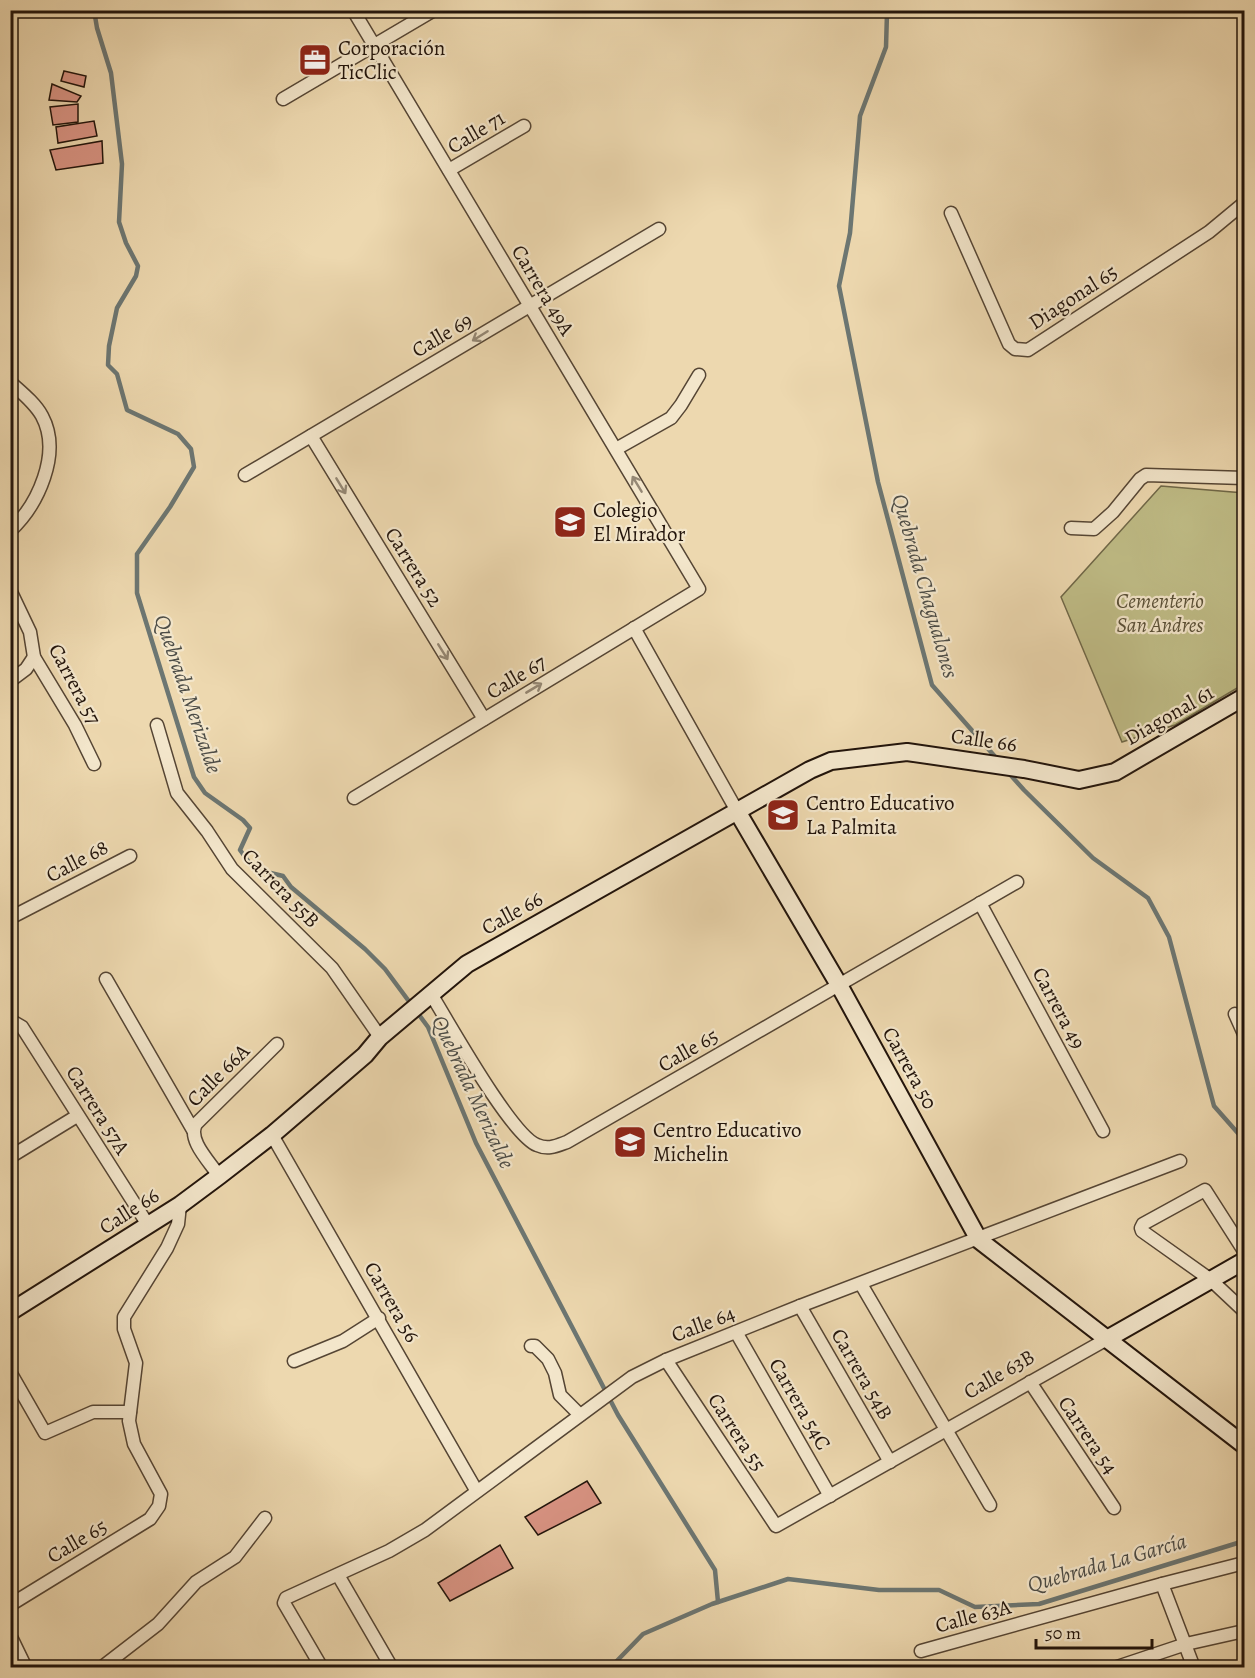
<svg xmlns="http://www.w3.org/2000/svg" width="1255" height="1678" font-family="Alegreya,serif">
	<rect width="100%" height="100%" fill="#edd8af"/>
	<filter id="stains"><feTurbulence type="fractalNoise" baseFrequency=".00333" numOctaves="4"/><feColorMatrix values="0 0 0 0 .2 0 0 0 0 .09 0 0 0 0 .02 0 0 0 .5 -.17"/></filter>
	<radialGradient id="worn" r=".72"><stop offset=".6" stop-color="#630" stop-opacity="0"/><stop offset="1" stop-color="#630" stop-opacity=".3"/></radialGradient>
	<path fill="#bfbc86" stroke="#706848" stroke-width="1.5" d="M1161 486 1244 493V684L1175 725 1122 742 1061 597Z"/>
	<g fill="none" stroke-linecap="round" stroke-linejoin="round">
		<g stroke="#6c7672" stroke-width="4.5">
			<path d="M94 10 97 28 111 73 122 164 119 222 126 243 138 266 136 276 117 308 109 346 108 365 117 374 127 410 178 434 191 449 194 467 170 507 137 554V593L194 777 205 793 243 820 250 828 240 850 254 869 283 876 291 887 365 949 385 969 428 1027 476 1143 618 1415 715 1570 718 1602"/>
			<path d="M885 10 887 13 886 47 860 116 850 233 839 286 878 482 932 685 998 760"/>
			<path d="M1007 771 1024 790 1093 858 1148 898 1169 937 1214 1106 1244 1140"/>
			<path d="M610 1668 643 1634 712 1604 788 1579 879 1590H939L975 1607 1039 1604 1244 1541"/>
		</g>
	</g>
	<g fill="#d99383" stroke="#22140b" stroke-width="1.5">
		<path d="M64 71 86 76 84 87 61 81Z"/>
		<path d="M52 84 81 96 77 102 49 100Z"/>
		<path d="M78 104V122L53 125 50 107Z"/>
		<path d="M94 121 97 136 58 143 56 127Z"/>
		<path d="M102 141 103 163 56 170 50 150Z"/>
		<path d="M587 1481 601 1503 538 1535 525 1517Z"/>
		<path d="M500 1545 513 1568 450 1601 438 1583Z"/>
	</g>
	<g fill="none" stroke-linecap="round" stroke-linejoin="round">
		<g stroke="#554534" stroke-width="15">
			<g id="street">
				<path d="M353 10 699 589 354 798"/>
				<path d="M283 99 434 10"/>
				<path d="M449 170 524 126"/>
				<path d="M951 213 1009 344 1015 349 1028 350 1209 232 1244 203"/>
				<path d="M10 382C21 392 35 403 42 416 62 453 38 505 10 531"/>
				<path d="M311 436 484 719"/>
				<path d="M616 449 671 418 681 405 699 375"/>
				<path d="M245 475 659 229"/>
				<path d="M1071 528 1094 529 1113 512 1140 479 1146 475 1244 478"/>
				<path d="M10 590 30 632 34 657 75 725 94 764"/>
				<path d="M634 628 737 811"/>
				<path d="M10 681 26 669 34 657"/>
				<path d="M157 725 177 793 207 831 232 869 332 968 380 1037"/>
				<path d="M980 903 1103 1131"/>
				<path d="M10 918 130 856"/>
				<path d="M106 979 193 1130"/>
				<path d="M431 994C449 1023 511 1135 537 1145 548 1150 556 1146 567 1142L1017 882"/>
				<path d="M1235 1014 1244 1034"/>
				<path d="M10 1020 22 1027 148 1225"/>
				<path d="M272 1135 476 1490"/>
				<path d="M10 1157 77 1116"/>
				<path d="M219 1176C210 1162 187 1140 196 1124L277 1044"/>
				<path d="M1244 1251 1205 1190 1143 1224 1141 1228 1142 1231 1211 1280 1244 1311"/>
				<path d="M861 1284 990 1505"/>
				<path d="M800 1306 890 1462"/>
				<path d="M736 1332 830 1496"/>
				<path d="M531 1346H535L548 1359 555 1373 560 1395 580 1415"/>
				<path d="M666 1360 776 1526 1107 1339"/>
				<path d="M294 1361 343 1341 379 1318"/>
				<path d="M10 1372 45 1433 93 1412H130"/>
				<path d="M1030 1382 1114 1508"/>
				<path d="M338 1575 392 1668"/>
				<path d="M1162 1584 1194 1668"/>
				<path d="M10 1605 150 1519 159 1506 161 1494 134 1444 129 1421 136 1363 124 1329V1317L167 1248 178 1224 180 1205"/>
				<path d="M10 1635 26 1668"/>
				<path d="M921 1651 1162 1584 1244 1563"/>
				<path d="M101 1668 158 1624 196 1582 235 1557 265 1518"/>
				<path d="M322 1668 284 1603 286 1598 389 1551 425 1530 632 1377 666 1360 800 1306 1180 1161"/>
				<path d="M1114 1668 1186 1644 1244 1631"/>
			</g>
		</g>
		<g stroke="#22140b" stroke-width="20">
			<g id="secondary">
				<path d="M737 811 839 985 979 1240 1244 1445"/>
				<path d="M10 1312 180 1205 219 1176 272 1135 336 1080 365 1055 380 1037 467 964 810 770 831 761 907 752 1024 769 1079 780 1115 772 1244 697"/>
				<path d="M1107 1339 1244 1261"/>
			</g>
		</g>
		<use href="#street" stroke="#f3e6cb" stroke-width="12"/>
		<use href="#secondary" stroke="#f3e6cb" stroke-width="16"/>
	</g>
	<defs><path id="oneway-shaft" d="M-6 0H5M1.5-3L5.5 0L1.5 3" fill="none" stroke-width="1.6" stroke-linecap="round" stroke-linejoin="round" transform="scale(1.5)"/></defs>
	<g stroke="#958875">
		<use href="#oneway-shaft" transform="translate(480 336) rotate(148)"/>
		<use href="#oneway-shaft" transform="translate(637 484) rotate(-121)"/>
		<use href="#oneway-shaft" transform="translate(341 486) rotate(59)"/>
		<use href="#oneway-shaft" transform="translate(443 652) rotate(58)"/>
		<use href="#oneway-shaft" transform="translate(534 688) rotate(-31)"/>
	</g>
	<defs>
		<g id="office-square" transform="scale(1.725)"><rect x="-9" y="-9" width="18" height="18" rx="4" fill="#8f2418" stroke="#f3e6cb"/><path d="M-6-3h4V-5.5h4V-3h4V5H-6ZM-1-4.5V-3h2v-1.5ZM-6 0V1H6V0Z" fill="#fff"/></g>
		<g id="school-square" transform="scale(1.725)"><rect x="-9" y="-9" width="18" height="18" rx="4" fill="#8f2418" stroke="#f3e6cb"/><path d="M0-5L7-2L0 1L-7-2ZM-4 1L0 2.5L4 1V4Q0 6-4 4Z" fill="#fff"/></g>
	</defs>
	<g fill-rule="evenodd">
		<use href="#office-square" x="315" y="60"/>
		<use href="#school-square" x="570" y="522"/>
		<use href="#school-square" x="783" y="815"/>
		<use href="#school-square" x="630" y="1142"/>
	</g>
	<g text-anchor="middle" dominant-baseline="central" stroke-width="4.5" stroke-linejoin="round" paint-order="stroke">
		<g font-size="21" fill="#22140b" stroke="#f3e6cb" text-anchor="start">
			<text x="338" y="48">Corporación<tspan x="338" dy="24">TicClic</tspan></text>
			<text x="593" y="510">Colegio<tspan x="593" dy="24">El Mirador</tspan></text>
			<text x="806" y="803">Centro Educativo<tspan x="806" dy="24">La Palmita</tspan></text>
			<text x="653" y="1130">Centro Educativo<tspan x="653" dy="24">Michelin</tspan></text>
		</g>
		<g font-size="21" fill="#22140b" stroke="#f3e6cb">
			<text transform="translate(476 132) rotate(-31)">Calle 71</text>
			<text transform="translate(543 290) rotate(59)">Carrera 49A</text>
			<text transform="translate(1073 297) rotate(-33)">Diagonal 65</text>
			<text transform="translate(442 335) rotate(-31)">Calle 69</text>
			<text transform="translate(414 567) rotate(58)">Carrera 52</text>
			<text transform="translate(516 677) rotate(-31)">Calle 67</text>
			<text transform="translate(75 684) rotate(62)">Carrera 57</text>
			<text transform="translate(1169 715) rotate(-30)">Diagonal 61</text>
			<text transform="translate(984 740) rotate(8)">Calle 66</text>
			<text transform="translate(77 861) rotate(-28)">Calle 68</text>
			<text transform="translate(281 888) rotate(46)">Carrera 55B</text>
			<text transform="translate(512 913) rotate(-29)">Calle 66</text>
			<text transform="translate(1059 1008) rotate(62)">Carrera 49</text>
			<text transform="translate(688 1050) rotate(-30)">Calle 65</text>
			<text transform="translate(910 1068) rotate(61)">Carrera 50</text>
			<text transform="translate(218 1075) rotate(-45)">Calle 66A</text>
			<text transform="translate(98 1110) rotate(58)">Carrera 57A</text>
			<text transform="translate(129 1211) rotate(-33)">Calle 66</text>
			<text transform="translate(392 1302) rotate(60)">Carrera 56</text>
			<text transform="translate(703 1324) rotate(-21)">Calle 64</text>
			<text transform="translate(862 1374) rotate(60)">Carrera 54B</text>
			<text transform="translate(999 1374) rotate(-30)">Calle 63B</text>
			<text transform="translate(800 1404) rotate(60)">Carrera 54C</text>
			<text transform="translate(737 1432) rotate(57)">Carrera 55</text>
			<text transform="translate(1088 1435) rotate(56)">Carrera 54</text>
			<text transform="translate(77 1541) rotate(-31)">Calle 65</text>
			<text transform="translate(973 1616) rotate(-15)">Calle 63A</text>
		</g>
		<g font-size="21" font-style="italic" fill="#594f36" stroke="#f3e6cb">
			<text x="1160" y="601">Cementerio<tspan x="1160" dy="24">San Andres</tspan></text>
		</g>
		<g font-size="22" font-style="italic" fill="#4d4d47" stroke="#f3e6cb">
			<text transform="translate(925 586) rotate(74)">Quebrada Chagualones</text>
			<text transform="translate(188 694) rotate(71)">Quebrada Merizalde</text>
			<text transform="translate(473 1092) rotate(65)">Quebrada Merizalde</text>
			<text transform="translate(1107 1563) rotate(-16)">Quebrada La García</text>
		</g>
	</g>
	<rect width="1255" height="1678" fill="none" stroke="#edd8af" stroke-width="36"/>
	<rect x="12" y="12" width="1231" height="1654" fill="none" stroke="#22140b" stroke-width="3"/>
	<rect x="18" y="18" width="1219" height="1642" fill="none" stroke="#22140b" stroke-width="1.5"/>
	<path d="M1036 1639v9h116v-9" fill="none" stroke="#22140b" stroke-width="3"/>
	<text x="1045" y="1639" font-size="18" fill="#22140b" stroke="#f3e6cb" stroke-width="4.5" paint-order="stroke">50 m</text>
	<rect width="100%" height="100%" filter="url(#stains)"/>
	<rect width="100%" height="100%" fill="url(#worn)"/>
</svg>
